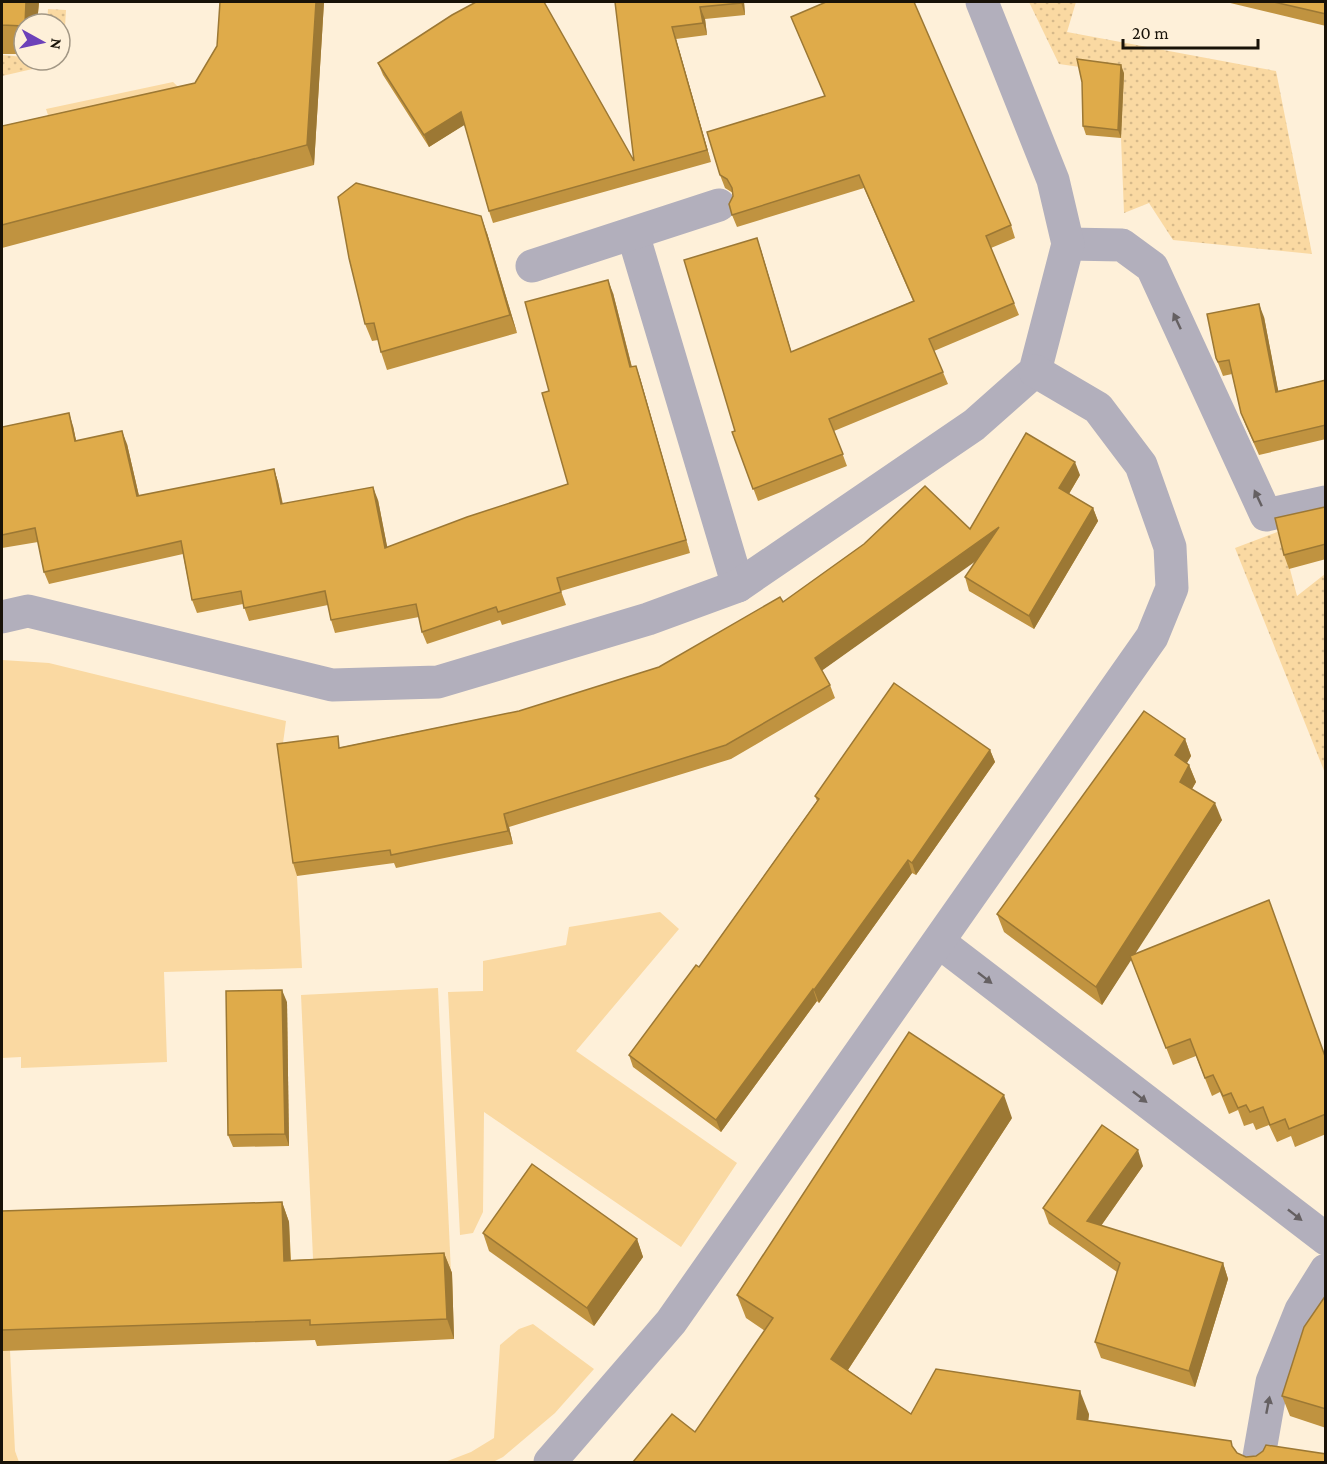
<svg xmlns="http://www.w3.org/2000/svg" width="1327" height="1464" font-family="'Crimson Pro',serif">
	<defs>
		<pattern id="grass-dots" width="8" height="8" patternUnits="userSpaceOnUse" patternTransform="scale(1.5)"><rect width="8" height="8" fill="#fad9a2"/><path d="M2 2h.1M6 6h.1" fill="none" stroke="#d6b98a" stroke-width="1.8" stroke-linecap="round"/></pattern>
	</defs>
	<rect width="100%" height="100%" fill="#fef0d9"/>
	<g fill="url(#grass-dots)">
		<path d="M1029 2H1076L1067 32 1276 71 1312 254 1173 240 1149 203 1124 213 1121 138 1123 94 1080 67 1059 64Z"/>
		<path d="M48 9 66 10 63 62 2 76V55L24 57V60H60V24H47Z"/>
		<path d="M1280 531 1297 596 1325 574V773L1235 548Z"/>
	</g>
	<g fill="#fad9a2">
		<path d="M173 82 197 105 55 136 46 109Z"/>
		<path d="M2 660 49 663 286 721 281 758 297 876 302 968 164 972 167 1062 21 1068V1057L2 1058Z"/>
		<path d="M660 912 679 929 576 1051 737 1163 681 1247 484 1112 483 1212 473 1233 460 1235 448 992 483 991V961L566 945 569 927Z"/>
		<path d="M438 988 451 1273 314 1280 301 995Z"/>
		<path d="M533 1324 594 1369 555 1413 503 1457 493 1462H445L471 1452 494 1438 500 1345 519 1329Z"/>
		<path d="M2 1350H10L15 1451 19 1462H2Z"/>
	</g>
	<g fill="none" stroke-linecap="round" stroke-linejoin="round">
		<g stroke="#b2afbc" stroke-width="33">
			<path d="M633 234 738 586"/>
			<path d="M1068 244 1122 245 1152 267 1266 515 1326 502"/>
			<path d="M532 266 719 205"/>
			<path d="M2 617 28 611 332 685 438 682 648 619 738 586 974 425 1035 371 1068 244 1053 180 982 2"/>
			<path d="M939 942 1326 1239"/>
			<path d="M550 1462 671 1322 1152 637 1172 588 1170 547 1141 465 1098 408 1035 371"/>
			<path d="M1258 1462 1272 1382 1301 1310 1326 1270"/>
		</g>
	</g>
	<g fill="#c09340">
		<path d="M2 2H39L37 24H24V54H2Z"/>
		<path d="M324 2 314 165 2 248V126L195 83 217 46Z"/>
		<path d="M615 2H744L745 15 705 19 707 35 676 39 711 162 493 223 489 211 465 124 429 147 383 75 378 63 634 161Z"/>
		<path d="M1226 2H1326V26Z"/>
		<path d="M791 17 1011 225 1015 238 991 248 1019 315 934 351 948 384 834 431 847 466 758 501 732 432 735 431 761 250 791 352 913 301 864 188 737 227 732 215 733 193 725 188 720 175 825 96Z"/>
		<path d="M1124 73 1121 138 1086 135 1083 126Z"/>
		<path d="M487 233 517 333 387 370 381 352 378 340 372 341 365 324Z"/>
		<path d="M613 293 632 367 636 366 640 378 690 553 561 591 566 605 502 625 500 620 427 644 422 632 419 617 335 633 331 620 328 605 249 621 243 604 197 613 192 600 183 554 49 584 44 572 38 542 2 548V427L73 426 76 441 127 444 139 496 274 469 278 482 283 504 378 500 387 547 568 484 549 391Z"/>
		<path d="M1264 317 1278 391 1326 380V439L1259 455 1246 426 1241 413 1232 374 1223 376 1216 358Z"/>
		<path d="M1080 475 1069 494 1093 508 1098 521 1034 629 969 591 965 577 976 560 822 670 830 685 835 698 731 759 509 827 513 844 396 868 394 863 297 876 293 863 342 747 519 711 659 667 783 602 970 529Z"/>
		<path d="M1326 507V559L1289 569 1284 555Z"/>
		<path d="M1185 739 1191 756 1187 763 1189 765 1196 782 1192 789 1222 820 1135 953 1326 1058V1134L1295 1147 1291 1136 1277 1142 1269 1125 1256 1130 1253 1123 1244 1126 1238 1110 1229 1114 1220 1092 1212 1096 1196 1056 1173 1065 1131 959 1102 1005 1004 932 997 914Z"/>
		<path d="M990 750 995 762 916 875 912 873 819 1003 817 1001 721 1132 633 1067 629 1055 699 967 817 801 815 796Z"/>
		<path d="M287 1002 289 1146 233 1147 228 1135Z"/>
		<path d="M1012 1118 848 1370 911 1414H1089L1088 1420 1235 1449 1237 1453 1246 1457 1326 1462 695 1432 765 1331 746 1318 737 1295Z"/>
		<path d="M1143 1166 1101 1226 1223 1263 1228 1279 1195 1387 1101 1358 1095 1342 1117 1272 1049 1224 1043 1208Z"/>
		<path d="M282 1202 289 1222 291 1260 444 1253 452 1273 454 1339 317 1346 315 1340 2 1351V1211Z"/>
		<path d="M483 1233 637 1239 643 1257 594 1326 489 1251Z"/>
		<path d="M1326 1295V1428L1290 1416 1282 1396Z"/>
	</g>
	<g fill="#9c7834">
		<path d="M26 2H39L37 24H25Z"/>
		<path d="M316 2H324L314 165 307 145Z"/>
		<path d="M741 2H744L745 15Z"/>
		<path d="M700 7 705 19 707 35 703 23Z"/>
		<path d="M672 27 676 39 711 162 707 150Z"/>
		<path d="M1121 65 1124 73 1121 138 1118 130Z"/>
		<path d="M461 112 466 124 429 147 424 135Z"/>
		<path d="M481 216 487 233 517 333 510 315Z"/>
		<path d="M757 238 761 250 795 364 791 352Z"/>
		<path d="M608 280 613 293 635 380 630 367Z"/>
		<path d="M1259 304 1264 317 1281 405 1276 392Z"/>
		<path d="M636 366 640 378 690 553 686 540Z"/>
		<path d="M69 413 73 426 79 454 75 441Z"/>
		<path d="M122 431 127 444 142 509 137 496Z"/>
		<path d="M1075 462 1080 475 1064 502 1059 488Z"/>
		<path d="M274 469 278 482 285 517 281 504Z"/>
		<path d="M373 487 378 500 390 561 385 548Z"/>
		<path d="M1093 508 1098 521 1034 629 1029 616Z"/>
		<path d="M999 527 1004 541 820 672 815 658Z"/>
		<path d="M1185 739 1191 756 1181 773 1175 755Z"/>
		<path d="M990 750 995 762 916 875 912 863Z"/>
		<path d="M1189 765 1196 782 1186 799 1180 782Z"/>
		<path d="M1215 803 1222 820 1102 1005 1096 987Z"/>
		<path d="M504 814 509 827 513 844 508 831Z"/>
		<path d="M908 860 912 873 819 1003 814 990Z"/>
		<path d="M813 989 817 1001 721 1132 716 1120Z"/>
		<path d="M282 990 287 1002 289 1146 285 1134Z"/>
		<path d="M1004 1095 1012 1118 840 1382 831 1359Z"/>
		<path d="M1138 1150 1143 1166 1093 1237 1087 1221Z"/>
		<path d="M282 1202 289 1222 291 1281 284 1261Z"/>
		<path d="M637 1239 643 1257 594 1326 587 1308Z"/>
		<path d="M444 1253 452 1273 454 1339 447 1319Z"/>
		<path d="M1223 1263 1228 1279 1195 1387 1189 1371Z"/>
		<path d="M1080 1391 1089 1414 1086 1442 1077 1419Z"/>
	</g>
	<g fill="#dfab4a" stroke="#9c7834" stroke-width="1.5">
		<path d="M2 2H26L25 24H24V26L2 25Z"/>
		<path d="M220 2H316L307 145 2 225V126L195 83 217 46Z"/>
		<path d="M476 2H544L634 161 615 2H741V3L700 7 703 23 672 27 707 150 489 211 461 112 424 135 378 63 452 15Z"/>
		<path d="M826 2H914L1011 225 986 236 1014 303 929 339 943 372 829 419 843 454 753 489 732 432 735 431 684 260 757 238 791 352 914 301 859 175 732 215 729 204 733 196 732 188 727 179 720 175 707 132 825 96 791 17Z"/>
		<path d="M1274 2H1326V14Z"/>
		<path d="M1077 59 1121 65 1118 130 1083 126 1082 82Z"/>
		<path d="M356 183 481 216 510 315 381 352 374 323 365 324 349 258 338 197Z"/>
		<path d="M608 280 630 367 636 366 686 540 557 578 561 592 498 612 496 607 422 632 416 604 331 620 325 591 244 608 241 591 192 600 181 541 44 572 35 528 2 535V427L69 413 75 441 122 431 137 496 274 469 281 504 373 487 385 548 467 517 568 484 542 393 549 391 525 302Z"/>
		<path d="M1259 304 1276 392 1326 380V425L1254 442 1241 413 1229 360 1218 362 1216 358 1207 314Z"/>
		<path d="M1026 433 1075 462 1059 488 1093 508 1029 616 965 577 999 527 815 658 830 685 726 745 504 814 508 831 391 855 390 850 293 863 277 744 338 736 339 748 519 711 659 667 780 597 783 602 864 544 925 486 970 529Z"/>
		<path d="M1325 507 1326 544 1284 555 1275 518Z"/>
		<path d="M894 683 990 750 912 863 908 860 814 990 813 989 716 1120 629 1055 696 965 699 967 819 799 815 796Z"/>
		<path d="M1144 711 1185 739 1175 755 1189 765 1180 782 1215 803 1096 987 997 914Z"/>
		<path d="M1269 900 1326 1059V1114L1289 1129 1285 1119 1270 1125 1263 1107 1250 1112 1246 1105 1238 1108 1231 1093 1223 1096 1213 1075 1205 1078 1190 1039 1166 1048 1130 956Z"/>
		<path d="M282 990 285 1134 228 1135 226 991Z"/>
		<path d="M909 1032 1004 1095 831 1359 911 1414 936 1369 1080 1391 1077 1419 1231 1441 1232 1446 1237 1453 1246 1457 1256 1456 1263 1451 1266 1445 1326 1454V1462H633L672 1414 695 1432 773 1318 737 1295Z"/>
		<path d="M1102 1125 1138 1150 1087 1221 1223 1263 1189 1371 1095 1342 1120 1263 1043 1208Z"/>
		<path d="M532 1164 637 1239 587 1308 483 1233Z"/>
		<path d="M282 1202 284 1261 444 1253 447 1319 310 1325V1320L2 1330V1211Z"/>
		<path d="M1326 1295V1409L1282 1396 1304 1327Z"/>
	</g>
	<defs><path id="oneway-solid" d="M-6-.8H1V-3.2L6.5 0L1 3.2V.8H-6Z" transform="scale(1.5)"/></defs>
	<g fill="#656062">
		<use href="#oneway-solid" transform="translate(1177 321) rotate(-115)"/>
		<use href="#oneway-solid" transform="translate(1258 498) rotate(-115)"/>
		<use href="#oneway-solid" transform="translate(985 978) rotate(38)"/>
		<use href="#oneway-solid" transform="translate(1140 1097) rotate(38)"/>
		<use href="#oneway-solid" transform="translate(1295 1215) rotate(38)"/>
		<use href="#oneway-solid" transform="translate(1268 1405) rotate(-79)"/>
	</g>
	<rect width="1327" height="1464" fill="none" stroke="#181208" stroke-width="6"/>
	<g transform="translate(42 42) rotate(98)"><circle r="28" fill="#fef0d9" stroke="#a29785" stroke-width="1.5"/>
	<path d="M0-4.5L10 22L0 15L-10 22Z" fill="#6c41b9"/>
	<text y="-9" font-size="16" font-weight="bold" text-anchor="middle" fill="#181208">N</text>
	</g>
	<path d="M1123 39v9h135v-9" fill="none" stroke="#181208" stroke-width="3"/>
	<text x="1132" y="39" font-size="18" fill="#181208" stroke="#fef0d9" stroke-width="4.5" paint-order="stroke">20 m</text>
</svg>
